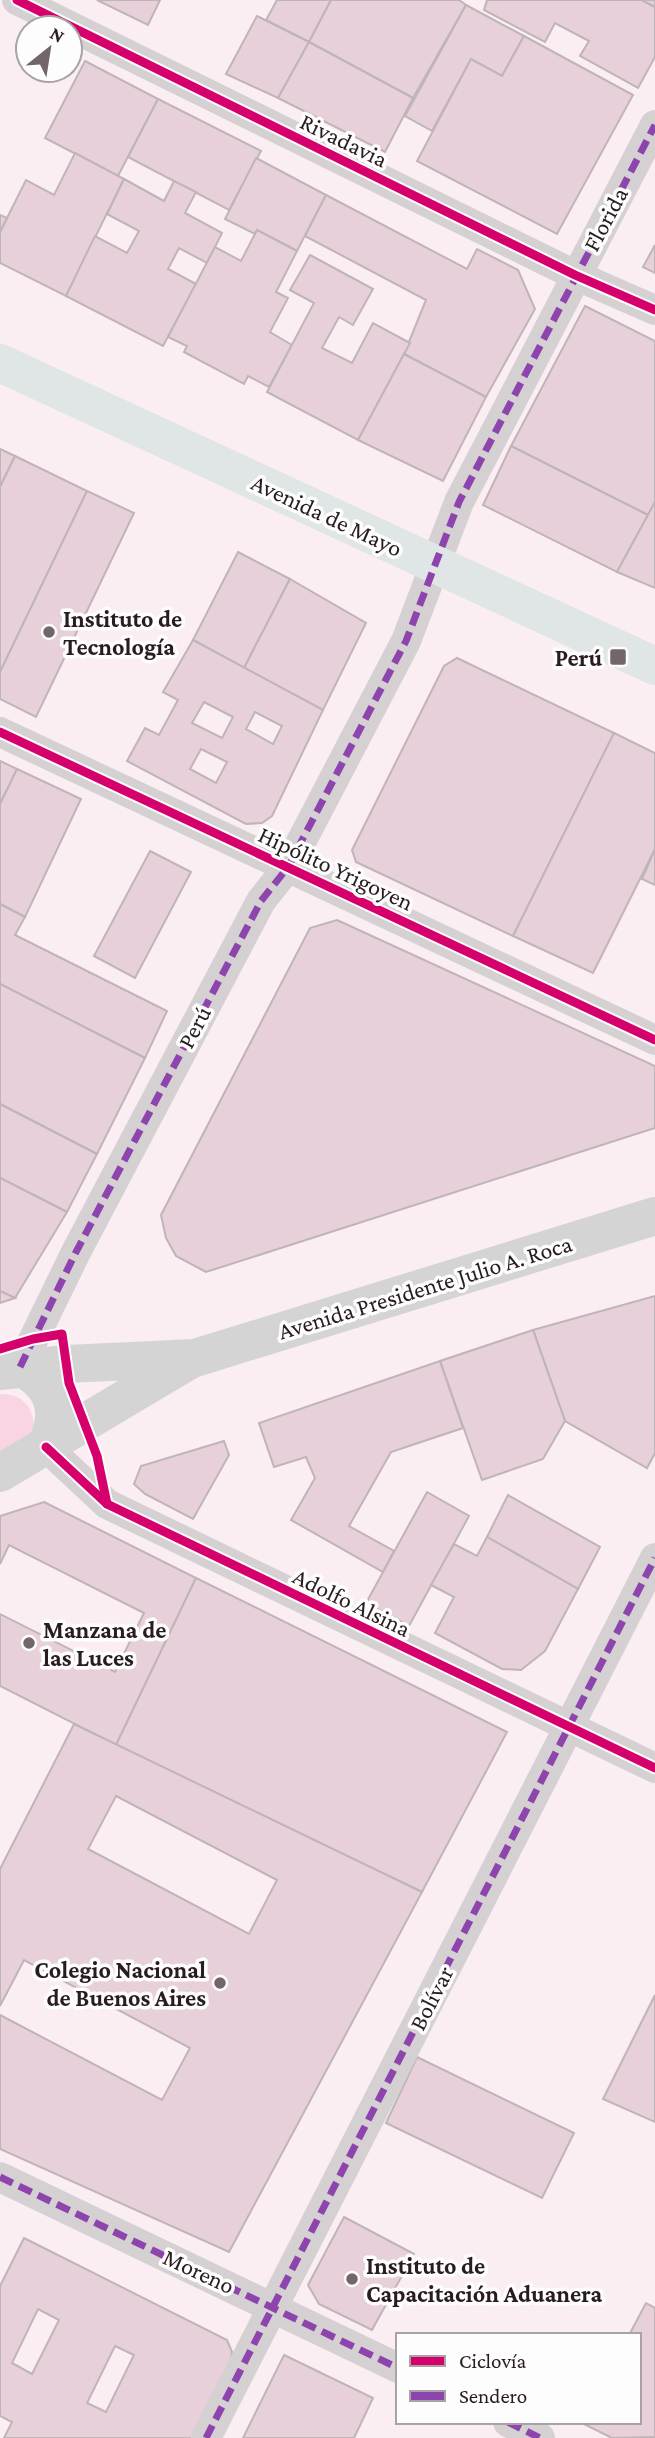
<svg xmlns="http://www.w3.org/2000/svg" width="655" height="2438" font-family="'Crimson Pro',serif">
	<rect width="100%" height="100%" fill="#faeef2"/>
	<path fill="#f9d5e3" d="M0 1394C27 1393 35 1413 35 1436L0 1466Z"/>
	<g fill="#e7d0da" stroke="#bfb4b8" stroke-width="2" fill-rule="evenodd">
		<path d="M97 0H160L148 25Z"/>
		<path d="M277 0H331L309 42 266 20Z"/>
		<path d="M331 0H459L466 5 413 98 309 42Z"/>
		<path d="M487 0H642L655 7V57L638 88 580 56 589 41 555 23 545 42 484 10Z"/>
		<path d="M642 0H655V7Z"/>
		<path d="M466 5 524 36 502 76 471 59 432 131 405 116Z"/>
		<path d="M257 16 309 42 278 98 226 74Z"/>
		<path d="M524 36 633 95 557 234 417 161 471 59 502 76Z"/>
		<path d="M309 42 413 98 385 152 278 98Z"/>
		<path d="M85 61 158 99 118 176 45 138Z"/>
		<path d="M158 99 261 151 229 210 128 157Z"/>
		<path d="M75 153 124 179 66 296 0 263V232L26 180 54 195Z"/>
		<path d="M256 158 326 195 297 251 257 230 255 234 225 219Z"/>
		<path d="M124 179 164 201 174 181 196 192 185 213 222 233 207 263 179 248 168 269 196 284 163 346 66 296 95 236 127 253 139 231 107 214Z"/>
		<path d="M326 195 467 269 477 249 518 270 535 309 486 397 404 354 426 300 305 236Z"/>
		<path d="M0 215 7 218 0 232Z"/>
		<path d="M257 230 297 251 276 292 288 298 270 332 292 345 269 387 248 376 244 384 184 352 187 346 168 337 215 247 241 261Z"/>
		<path d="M655 245V273L643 267Z"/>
		<path d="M310 255 373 289 353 325 339 317 322 348 352 363 373 323 410 343 358 440 267 392 314 303 290 290Z"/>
		<path d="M585 306 655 341V502L648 515 511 446Z"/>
		<path d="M404 354 486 397 443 481 358 440Z"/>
		<path d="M511 446 648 515 617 572 483 505Z"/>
		<path d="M0 449 15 456 0 487Z"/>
		<path d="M15 456 87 491 0 672V487Z"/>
		<path d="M87 491 134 513 36 717 0 699V672Z"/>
		<path d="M655 502V588L617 572Z"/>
		<path d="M238 552 290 579 244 668 193 640Z"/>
		<path d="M290 579 366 623 323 710 244 668Z"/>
		<path d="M193 640 323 710 272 816 262 823 246 824 127 761 145 728 159 735 178 700 163 692ZM204 702 233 717 222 738 192 723ZM255 712 282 726 273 744 246 729ZM201 749 227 762 216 783 190 769Z"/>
		<path d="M457 658 614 733 513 936 356 862 352 850 444 666Z"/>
		<path d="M614 733 655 753V849L593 973 513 936Z"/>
		<path d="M0 761 17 769 0 804Z"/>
		<path d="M17 769 81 799 25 917 0 904V804Z"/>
		<path d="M655 849V885L642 879Z"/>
		<path d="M150 851 191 872 135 978 94 956Z"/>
		<path d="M0 904 25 917 15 935 167 1011 145 1058 0 984Z"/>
		<path d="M337 920 655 1066V1128L206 1272 176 1256 166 1238 161 1215 310 928Z"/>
		<path d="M0 984 145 1058 97 1154 0 1104Z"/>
		<path d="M0 1104 97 1154 67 1212 0 1178Z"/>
		<path d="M0 1178 67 1212 15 1298 0 1291Z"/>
		<path d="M0 1291 15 1298 0 1303Z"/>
		<path d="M655 1296V1453L647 1468 565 1421 533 1330Z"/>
		<path d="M533 1330 565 1421 543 1459 482 1480 440 1361Z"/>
		<path d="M440 1361 463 1428 391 1452 349 1526 394 1551 383 1572 291 1520 315 1478 306 1457 274 1467 259 1423Z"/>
		<path d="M224 1441 229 1455 193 1519 145 1494 134 1484 141 1466Z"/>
		<path d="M427 1492 469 1516 409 1626 366 1603Z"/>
		<path d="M508 1495 600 1547 578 1589 487 1537Z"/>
		<path d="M44 1502 196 1578 116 1745 0 1686V1614L115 1672 144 1613 9 1545 0 1564V1516Z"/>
		<path d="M487 1537 578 1589 545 1651 521 1670 502 1669 435 1633 454 1597 431 1585 454 1544 477 1556Z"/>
		<path d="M196 1578 507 1732 422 1892 116 1745Z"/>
		<path d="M74 1724 422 1892 229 2252 0 2149V2015L162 2100 190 2048 24 1960 0 2006V1869ZM116 1796 277 1880 249 1934 88 1849Z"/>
		<path d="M655 1995V2122L603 2099Z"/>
		<path d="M417 2057 574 2133 542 2198 386 2123Z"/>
		<path d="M344 2217 414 2254 372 2330 319 2304 308 2285Z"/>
		<path d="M24 2238 227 2340 232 2352 230 2366 193 2438H4L12 2422 0 2416V2286ZM38 2309 59 2320 32 2374 12 2363ZM115 2346 134 2355 106 2412 87 2403Z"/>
		<path d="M646 2303 655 2308V2437L612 2438 584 2424 639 2422V2335H629Z"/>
		<path d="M284 2355 373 2398 354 2438H243Z"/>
	</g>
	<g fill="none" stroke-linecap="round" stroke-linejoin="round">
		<g stroke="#d5d1d3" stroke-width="30">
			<path d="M17 0 575 275 655 310"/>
			<path d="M0 732 655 1040"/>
			<path d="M20 1367 76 1252 261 901 288 867 406 641 459 502 655 125"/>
			<path d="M46 1447 107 1504 655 1768"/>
			<path d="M0 2177 398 2368"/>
			<path d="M508 2422 540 2438"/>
			<path d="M206 2438 655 1558"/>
		</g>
		<g stroke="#d4d4d5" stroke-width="38">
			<path d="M20 1367C55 1385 62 1412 46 1447"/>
			<path d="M0 1371 66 1364 195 1358 655 1216"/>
			<path d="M0 1473 190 1360"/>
		</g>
		<path stroke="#e0e6e6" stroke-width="38" d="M0 363 655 666"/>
		<g stroke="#8e44ad" stroke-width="7" stroke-dasharray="14 7" stroke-linecap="butt">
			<path d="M20 1367 76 1252 261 901 288 867 406 641 459 502 655 125"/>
			<path d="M0 2177 398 2368"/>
			<path d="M508 2422 540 2438"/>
			<path d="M206 2438 655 1558"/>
		</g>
		<g stroke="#fdfdfd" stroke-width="13">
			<g id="cycleway">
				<path d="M17 0 575 275 655 310"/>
				<path d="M0 732 655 1040"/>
				<path d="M0 1349 33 1339 62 1334 69 1383 97 1456 107 1504"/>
				<path d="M46 1447 107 1504 655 1768"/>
			</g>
		</g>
		<use href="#cycleway" stroke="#d6006c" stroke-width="9"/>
	</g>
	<g fill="#72666a" stroke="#fdfdfd" stroke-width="2.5">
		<circle cx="49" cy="632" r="7"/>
		<rect x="609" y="648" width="18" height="18" rx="3.5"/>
		<circle cx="29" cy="1643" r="7"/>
		<circle cx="220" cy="1983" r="7"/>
		<circle cx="352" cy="2279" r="7"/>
	</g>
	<g text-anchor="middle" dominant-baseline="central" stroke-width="7" stroke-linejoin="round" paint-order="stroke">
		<g font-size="24" fill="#291c21" stroke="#fdfdfd">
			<text transform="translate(344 140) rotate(26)">Rivadavia</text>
			<text transform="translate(605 219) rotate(-62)">Florida</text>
			<text transform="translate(327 515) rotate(25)">Avenida de Mayo</text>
			<text transform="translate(336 868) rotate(25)">Hipólito Yrigoyen</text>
			<text transform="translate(194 1027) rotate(-62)">Perú</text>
			<text transform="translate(425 1287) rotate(-17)">Avenida Presidente Julio A. Roca</text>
			<text transform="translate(352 1602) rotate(26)">Adolfo Alsina</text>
			<text transform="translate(431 1998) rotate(-63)">Bolívar</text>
			<text transform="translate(199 2271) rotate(25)">Moreno</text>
		</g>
		<g font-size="24" font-weight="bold" fill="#291c21" stroke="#fdfdfd" text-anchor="start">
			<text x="63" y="618">Instituto de<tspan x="63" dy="28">Tecnología</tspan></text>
			<text x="602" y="657" text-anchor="end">Perú</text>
			<text x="43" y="1629">Manzana de<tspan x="43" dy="28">las Luces</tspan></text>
			<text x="206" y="1969" text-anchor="end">Colegio Nacional<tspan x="206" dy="28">de Buenos Aires</tspan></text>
			<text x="366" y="2265">Instituto de<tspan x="366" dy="28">Capacitación Aduanera</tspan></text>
		</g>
	</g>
	<rect x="396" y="2333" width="245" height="91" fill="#fdfdfd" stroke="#a8a3a5" stroke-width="2"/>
	<rect x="410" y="2356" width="35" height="10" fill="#d6006c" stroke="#a8a3a5" stroke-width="2"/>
	<text x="459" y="2368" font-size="21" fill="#291c21">Ciclovía</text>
	<rect x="410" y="2391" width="35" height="10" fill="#8e44ad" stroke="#a8a3a5" stroke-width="2"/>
	<text x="459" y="2403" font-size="21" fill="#291c21">Sendero</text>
	<g transform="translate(49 49) rotate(30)"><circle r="33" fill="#fdfdfd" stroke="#a8a3a5" stroke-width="2"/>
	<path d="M0-5L12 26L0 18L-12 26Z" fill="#72666a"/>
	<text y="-10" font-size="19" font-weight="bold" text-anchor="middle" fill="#291c21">N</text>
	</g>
</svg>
